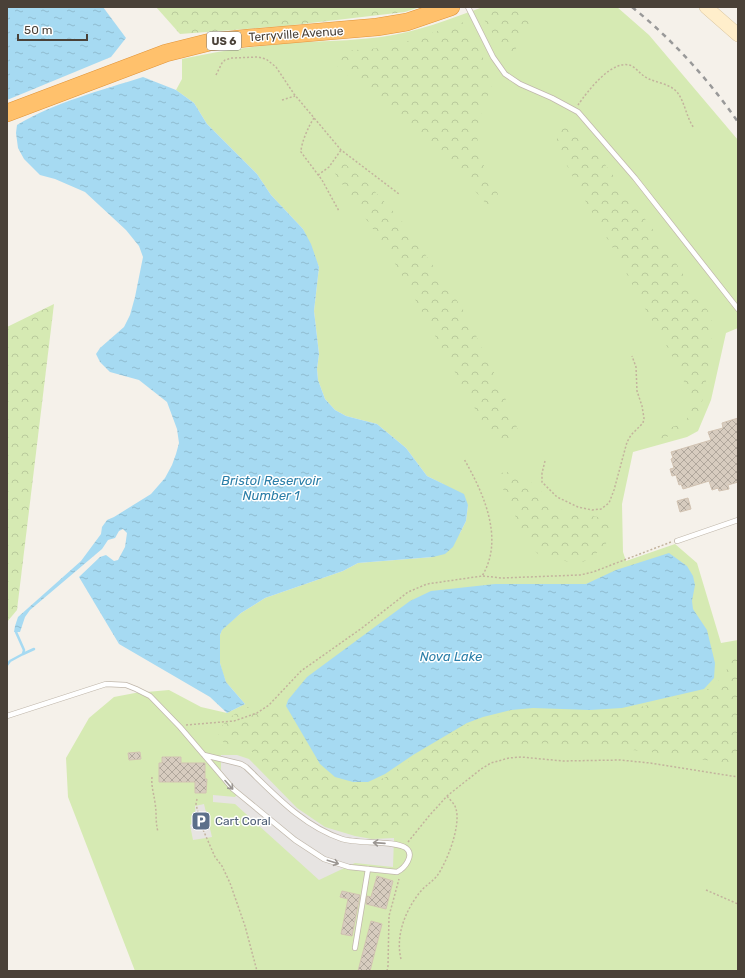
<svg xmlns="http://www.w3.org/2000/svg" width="745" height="978" font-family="Rubik,sans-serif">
	<defs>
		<pattern id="forest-crowns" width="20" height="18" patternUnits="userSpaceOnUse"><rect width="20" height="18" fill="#d6eab3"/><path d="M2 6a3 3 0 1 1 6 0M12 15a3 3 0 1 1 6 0" fill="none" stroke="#b9ca9b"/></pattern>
		<pattern id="water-ripples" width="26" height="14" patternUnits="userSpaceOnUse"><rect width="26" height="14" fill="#a6daf2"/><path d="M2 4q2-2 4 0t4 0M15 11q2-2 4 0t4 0" fill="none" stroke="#90bcd0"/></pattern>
		<pattern id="building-cross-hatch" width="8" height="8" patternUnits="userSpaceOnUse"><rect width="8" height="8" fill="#d7ccbf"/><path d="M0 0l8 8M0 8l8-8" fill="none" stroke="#b0a79c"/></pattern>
	</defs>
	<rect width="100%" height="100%" fill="#f5f1ea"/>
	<path fill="#d6eab3" d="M483 7H617L649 35 738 140V328L726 333 711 400 698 431 687 437 633 452 622 504 623 552 626 561 675 544 697 563 721 643 738 640V971H135L68 797 66 758 89 718 114 697 135 693 169 690 201 707 227 713 245 704 226 682 222 671 220 663V635L222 629 241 613 265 598 343 571 358 563 433 557 460 533 466 521 468 505 443 484 427 476 406 448 377 424 346 416 335 410 325 399 318 380 317 369 319 354 314 311 319 267 303 229 271 195 257 174 207 124 194 103 176 90 182 79V59C218 51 254 46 290 43 321 41 351 41 381 37 417 32 450 19 483 7Z"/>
	<g fill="url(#forest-crowns)">
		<path d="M156 7H420L405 12 285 26 180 34Z"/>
		<path d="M502 7H519L532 26 525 33 511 57 502 49 482 16Z"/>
		<path d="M464 22 494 78 490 91 482 111 476 131 480 153 488 179 496 189 500 200 496 206 487 205 471 186 440 155 336 65 331 52 381 48 399 44Z"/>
		<path d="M566 125 572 127 596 152 659 238 710 314C711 317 712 320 712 323 713 340 704 413 694 424 690 429 664 439 657 439L656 434C665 428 686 425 689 415 697 391 659 333 647 312 638 297 630 280 622 264 605 233 586 205 571 173 567 165 556 146 557 137 558 131 562 128 566 125Z"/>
		<path d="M344 163 369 185 401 220 425 254 464 311 500 385 518 430V434L516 438 503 441 493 436 479 416 399 270 377 235 334 172 338 164Z"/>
		<path d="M54 304 17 610 7 622V327Z"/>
		<path d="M507 472C519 476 531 480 539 489 545 495 549 503 556 507 573 517 594 514 612 520L609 539 603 548 587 560 580 563H573L538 554 527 542 500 482 498 475 501 473Z"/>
		<path d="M738 656V766C684 755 630 749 575 745 550 744 509 740 486 752 465 764 447 782 431 800 424 808 414 822 406 827 397 833 387 834 377 834 318 832 293 791 255 754 245 745 231 749 221 740 209 729 243 706 252 706 255 707 259 709 262 709 269 710 276 709 282 708L318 766 333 779 352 785 369 784 386 777 415 757 468 725 511 713 533 710 589 713 623 711 700 693C721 684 723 674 735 657Z"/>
	</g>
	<g fill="#e7e4e2">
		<path d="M221 755H237L249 759 297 808 325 827 355 836 372 839 394 838 393 867 355 863 319 880 235 804 213 802V795L235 797 239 792 221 771Z"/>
		<path d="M204 804 212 837 193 840 190 825 194 823 196 819 195 806Z"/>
	</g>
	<g fill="url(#water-ripples)">
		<path d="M7 7H103L126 38 111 57 7 100Z"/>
		<path d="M143 77 176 90 194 103 207 124 257 174 271 195 303 229 311 244 319 267 314 311 319 354 317 369 318 380 325 399 335 410 346 416 377 424 406 448 427 476 464 494 468 505 466 521 453 547 445 554 433 557 358 563 343 571 265 598 241 613 222 630 220 635V663L226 682 245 704 227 713 210 697 119 644 79 577 100 557 106 555 114 561 118 560 125 547 127 533 123 529 119 531 115 538 108 540 102 549 30 610 25 617 20 632H14L15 626 18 617 81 561 101 534 102 527 107 520 114 517 151 494 165 478 172 465 176 454 179 443 177 429 167 402 139 380 110 372 100 362 96 354 100 348 124 327 130 315 135 297 143 257 139 246 126 230 85 192 55 179 40 175 24 159 18 148 16 133 17 125C53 103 102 90 143 77Z"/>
		<path d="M669 553 687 566 693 576 695 585 692 601 693 609 707 630 715 663 714 678 704 689 622 708 590 710 533 708 511 710 483 717 467 723 413 755 385 774 368 782H353L335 777 320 764 286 706 288 700 307 677 410 601 431 591 495 584H586L616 570Z"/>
	</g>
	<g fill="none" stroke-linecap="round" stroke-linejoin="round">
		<g stroke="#a6daf2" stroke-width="2.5">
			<path d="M23 654 34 649"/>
			<path d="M7 665 10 661 23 654 24 650 16 632"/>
		</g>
	</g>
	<g fill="url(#building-cross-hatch)" stroke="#d2c3b2">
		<path d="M738 418V482L728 485 729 489 719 491 718 488 712 490 709 481 683 489 681 484 679 485 676 475 672 476 670 469 674 468 671 459 673 458 671 452 711 440 708 432 723 428 722 423Z"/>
		<path d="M688 498 691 509 680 512 677 501Z"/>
		<path d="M140 752 141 759 129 760 128 753Z"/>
		<path d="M162 757H181V763H205V779H207L206 793H195V782H159V763H162Z"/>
		<path d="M377 876 393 881 386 909 366 904 367 896 371 897Z"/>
		<path d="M342 891 360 895 352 936 341 934 348 899 340 897Z"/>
		<path d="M371 921 382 924 370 971H358Z"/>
	</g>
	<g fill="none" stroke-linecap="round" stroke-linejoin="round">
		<g stroke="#c1b8ac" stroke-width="6">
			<g id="lane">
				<path d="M468 7 493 57 505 74 520 84 552 98 578 112 635 178 738 309"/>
				<path d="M677 541 738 520"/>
				<path d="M7 716 106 684 126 685 136 689 150 696 180 727 233 789 295 840 324 859 349 867 397 872C405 868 415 855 406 848 395 840 357 844 342 839 303 826 275 795 246 767L241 764 204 755"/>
				<path d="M355 948 368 869"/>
			</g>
		</g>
		<g stroke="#d6c19a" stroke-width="14">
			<path id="secondary" d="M706 7 738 35"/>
		</g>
		<g stroke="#e19438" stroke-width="18">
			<path id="highway" d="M7 113 166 53 210 42 248 38 377 27 407 22 451 7"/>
		</g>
		<g stroke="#c3b39d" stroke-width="1.5" stroke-dasharray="2 2" stroke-linecap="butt">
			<path d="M216 75 222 63 225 60 232 58 258 57 266 59 276 67 294 94 341 150 399 194"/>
			<path d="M282 100 295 96"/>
			<path d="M578 105C587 92 613 57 632 66 638 70 642 76 649 79 658 83 670 84 677 92 685 102 686 117 694 128"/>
			<path d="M314 118C309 125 301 143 301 152L322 180 339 211"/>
			<path d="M318 175 329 167 341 150"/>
			<path d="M545 461 542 473V482L557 497 578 507 592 510 601 509 609 503 614 490 627 442 631 435 643 423 644 418 642 406 637 391 636 367 632 356"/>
			<path d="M483 576 502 578 580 575 593 572 671 542"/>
			<path d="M186 725 234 721 257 713 269 705 301 671 362 628 408 592 427 584 482 576C505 539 483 492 464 459"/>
			<path d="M152 777C151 786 154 794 155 803 157 814 155 820 158 832"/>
			<path d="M197 799 196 804 201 825 215 857 222 866 230 883 245 926 257 971"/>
			<path d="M408 842 429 816 447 796 481 769 491 763 509 758 521 757 563 761 620 760 650 763 738 777"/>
			<path d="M706 890 738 904"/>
			<path d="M737 928H738"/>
			<path d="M401 959C395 935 406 909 421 891 426 885 432 882 437 876 447 862 461 826 456 809 455 804 450 800 447 796"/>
			<path d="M387 971 388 966 389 916 399 879"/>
		</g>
		<use href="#lane" stroke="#fff" stroke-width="4.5"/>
		<use href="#secondary" stroke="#ffeecb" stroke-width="13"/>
		<use href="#highway" stroke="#ffc16c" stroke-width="17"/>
		<path stroke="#999" stroke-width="2.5" stroke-dasharray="5 5" stroke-linecap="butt" d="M632 7C673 40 708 79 738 122"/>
	</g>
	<defs><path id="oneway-shaft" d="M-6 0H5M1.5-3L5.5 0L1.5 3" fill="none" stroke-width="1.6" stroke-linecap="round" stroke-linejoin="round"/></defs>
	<g stroke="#9b9692">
		<use href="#oneway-shaft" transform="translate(229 785) rotate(48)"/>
		<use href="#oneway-shaft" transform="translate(379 843) rotate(-176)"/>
		<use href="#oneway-shaft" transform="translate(333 862) rotate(18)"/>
	</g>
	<defs>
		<g id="parking-square" transform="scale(1)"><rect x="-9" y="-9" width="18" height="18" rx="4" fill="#5c6f8a" stroke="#fff"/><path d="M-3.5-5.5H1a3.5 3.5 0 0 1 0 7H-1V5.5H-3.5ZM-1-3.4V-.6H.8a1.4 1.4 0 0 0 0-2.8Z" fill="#fff"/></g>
	</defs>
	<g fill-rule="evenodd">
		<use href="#parking-square" x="201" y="821"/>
	</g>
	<g text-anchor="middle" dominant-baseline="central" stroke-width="3" stroke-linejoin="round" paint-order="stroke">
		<rect fill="#fff" stroke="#807a74" stroke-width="1" x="207" y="32" width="34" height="18" rx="3"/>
		<g font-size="11" font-weight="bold" fill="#4a4138">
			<text x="224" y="41">US 6</text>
		</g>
		<g font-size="12" fill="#4a4138" stroke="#fff">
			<text transform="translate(296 34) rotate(-4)">Terryville Avenue</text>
		</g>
		<g font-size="12" fill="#4e5e75" stroke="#fff" text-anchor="start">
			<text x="215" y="821">Cart Coral</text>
		</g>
		<g font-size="13" font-style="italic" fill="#2a7ea8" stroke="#fff">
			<text x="271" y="480">Bristol Reservoir<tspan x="271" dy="15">Number 1</tspan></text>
			<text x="451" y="656">Nova Lake</text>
		</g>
	</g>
	<rect width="745" height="978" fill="none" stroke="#4a4138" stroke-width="16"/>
	<path d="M18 34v6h69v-6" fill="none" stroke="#4a4138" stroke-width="2"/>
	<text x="24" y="34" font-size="12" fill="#4a4138" stroke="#ffffff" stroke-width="3" paint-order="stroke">50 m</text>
</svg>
